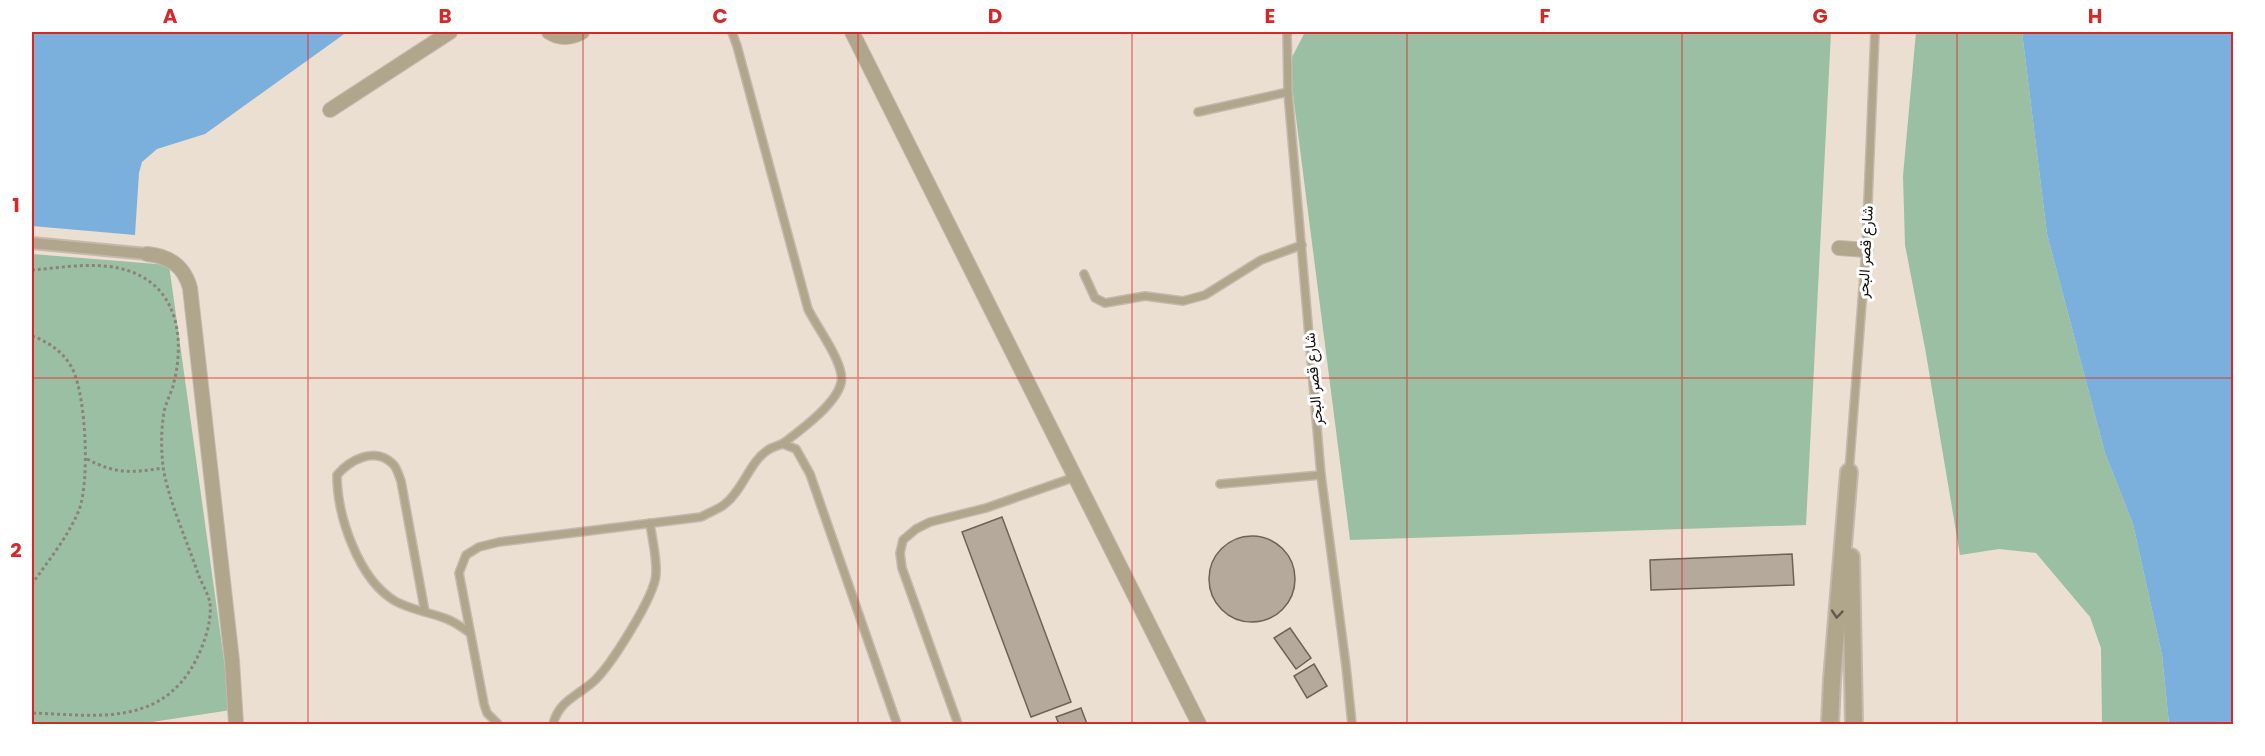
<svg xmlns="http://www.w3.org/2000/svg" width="2265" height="756" font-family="Poppins,Vazirmatn,sans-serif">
	<rect width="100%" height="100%" fill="#ebdfd1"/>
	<g fill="#9bbfa3">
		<path d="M1305 32H1831L1806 525 1350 540 1289 63Z"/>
		<path d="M1916 32H2022L2047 234 2105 453 2133 524 2162 655 2169 724H2102L2101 648 2090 617 2036 553 1999 549 1960 555 1925 348 1905 245 1903 176Z"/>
		<path d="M32 254 169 265 231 710 139 724H32Z"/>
	</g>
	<g fill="#7cb0dc">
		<path d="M32 32H347L205 134 157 149 142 162 139 173 135 235 32 226Z"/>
		<path d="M2022 32H2233V724H2169L2162 655 2133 524 2105 453 2047 234Z"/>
	</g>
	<g fill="#b4a99b" stroke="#6d6356" stroke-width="1.5">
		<path d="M1002 517 1071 702 1031 717 962 532Z"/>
		<circle cx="1252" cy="579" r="43"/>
		<path d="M1792 554 1794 585 1651 590 1650 560Z"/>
		<path d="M1290 628 1311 658 1296 669 1274 638Z"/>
		<path d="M1314 664 1327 686 1307 698 1294 676Z"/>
		<path d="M1081 708 1087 724H1059L1056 717Z"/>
	</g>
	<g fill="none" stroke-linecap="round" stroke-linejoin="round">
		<g stroke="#c4b9ad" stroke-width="10">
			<g id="service">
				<path d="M1287 32 1288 92 1321 475 1346 666 1352 724"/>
				<path d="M1198 112 1288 92"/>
				<path d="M1084 274 1095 298 1105 303 1145 296 1183 301 1205 295 1261 260 1302 245"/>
				<path d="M783 444 796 449 810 474 897 724"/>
				<path d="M1849 472 1866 250 1875 32"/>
				<path d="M1220 484 1321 475"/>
				<path d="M425 612 401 481C399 476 397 468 393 464 375 446 350 460 337 475 337 515 358 579 395 601 411 610 429 612 447 619 455 622 463 628 470 633"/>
				<path d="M498 724 487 713 484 704 459 573 466 555 479 547 499 542 701 517C708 513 719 509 725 504 743 490 750 461 768 450 773 446 780 446 785 442 802 429 836 404 841 383 846 365 816 326 808 309L737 46 732 32"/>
				<path d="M553 724C559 701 577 696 593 682 610 667 655 596 656 574 657 557 652 539 650 523"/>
				<path d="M958 724 902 568 900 553 903 540 916 529 930 522 986 508 1075 477"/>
			</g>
		</g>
		<g stroke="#c4b9ad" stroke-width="14">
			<path id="pedestrian" d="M32 243 147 254"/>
		</g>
		<g stroke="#c4b9ad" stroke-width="16">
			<g id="minor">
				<path d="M549 32C560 39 571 38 582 32"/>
				<path d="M852 32 1199 724"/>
				<path d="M330 110 450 32"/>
				<path d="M1839 248 1866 250"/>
				<path d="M147 254C169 256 184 266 190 288L232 661 236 724"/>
			</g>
		</g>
		<g stroke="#c4b9ad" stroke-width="20">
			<g id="tertiary">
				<path d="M1851 557 1854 724"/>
				<path d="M1830 724 1832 680 1849 472"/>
			</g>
		</g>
		<g stroke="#8b8379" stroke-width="3" stroke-dasharray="3 3" stroke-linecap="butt">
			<path d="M32 270C72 267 120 256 154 285 181 309 182 350 174 382 172 392 166 402 164 412 161 430 161 448 163 466 167 497 188 543 198 574 202 583 208 594 210 603 212 622 204 644 196 660 161 728 95 715 32 713"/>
			<path d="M32 336C49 342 65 353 73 370 86 398 90 481 79 510 68 537 48 561 32 584"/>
			<path d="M87 459C115 474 132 473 163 468"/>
		</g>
		<use href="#service" stroke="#afa68c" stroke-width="7"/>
		<use href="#pedestrian" stroke="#afa68c" stroke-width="10"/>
		<use href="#minor" stroke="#afa68c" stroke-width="14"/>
		<use href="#tertiary" stroke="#afa68c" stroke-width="16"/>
	</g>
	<defs><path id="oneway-chevron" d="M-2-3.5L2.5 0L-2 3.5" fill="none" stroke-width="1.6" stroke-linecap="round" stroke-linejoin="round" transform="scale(1.5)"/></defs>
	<use stroke="#605a4a" href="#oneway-chevron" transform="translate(1837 614) rotate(95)"/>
	<path fill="none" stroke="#d62828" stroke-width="1.5" stroke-opacity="0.55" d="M308 32V724M583 32V724M858 32V724M1132 32V724M1407 32V724M1682 32V724M1957 32V724M32 378H2234"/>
	<g text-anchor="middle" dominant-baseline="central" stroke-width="6" stroke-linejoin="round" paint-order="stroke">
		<g font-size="15" fill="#110e09" stroke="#fff">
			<text transform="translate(1865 252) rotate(-87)">شارع قصر البحر</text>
			<text transform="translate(1313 379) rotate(-95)">شارع قصر البحر</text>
		</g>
	</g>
	<rect width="2265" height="756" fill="none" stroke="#ffffff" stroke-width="66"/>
	<rect x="33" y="33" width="2199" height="690" fill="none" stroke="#d62828" stroke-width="2"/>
	<g font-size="20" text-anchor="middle" font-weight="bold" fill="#d62828">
		<text x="170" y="23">A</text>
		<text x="445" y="23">B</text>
		<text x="720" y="23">C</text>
		<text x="995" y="23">D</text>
		<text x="1270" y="23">E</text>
		<text x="1545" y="23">F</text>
		<text x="1820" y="23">G</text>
		<text x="2095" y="23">H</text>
		<text x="16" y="212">1</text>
		<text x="16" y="557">2</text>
	</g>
</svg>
